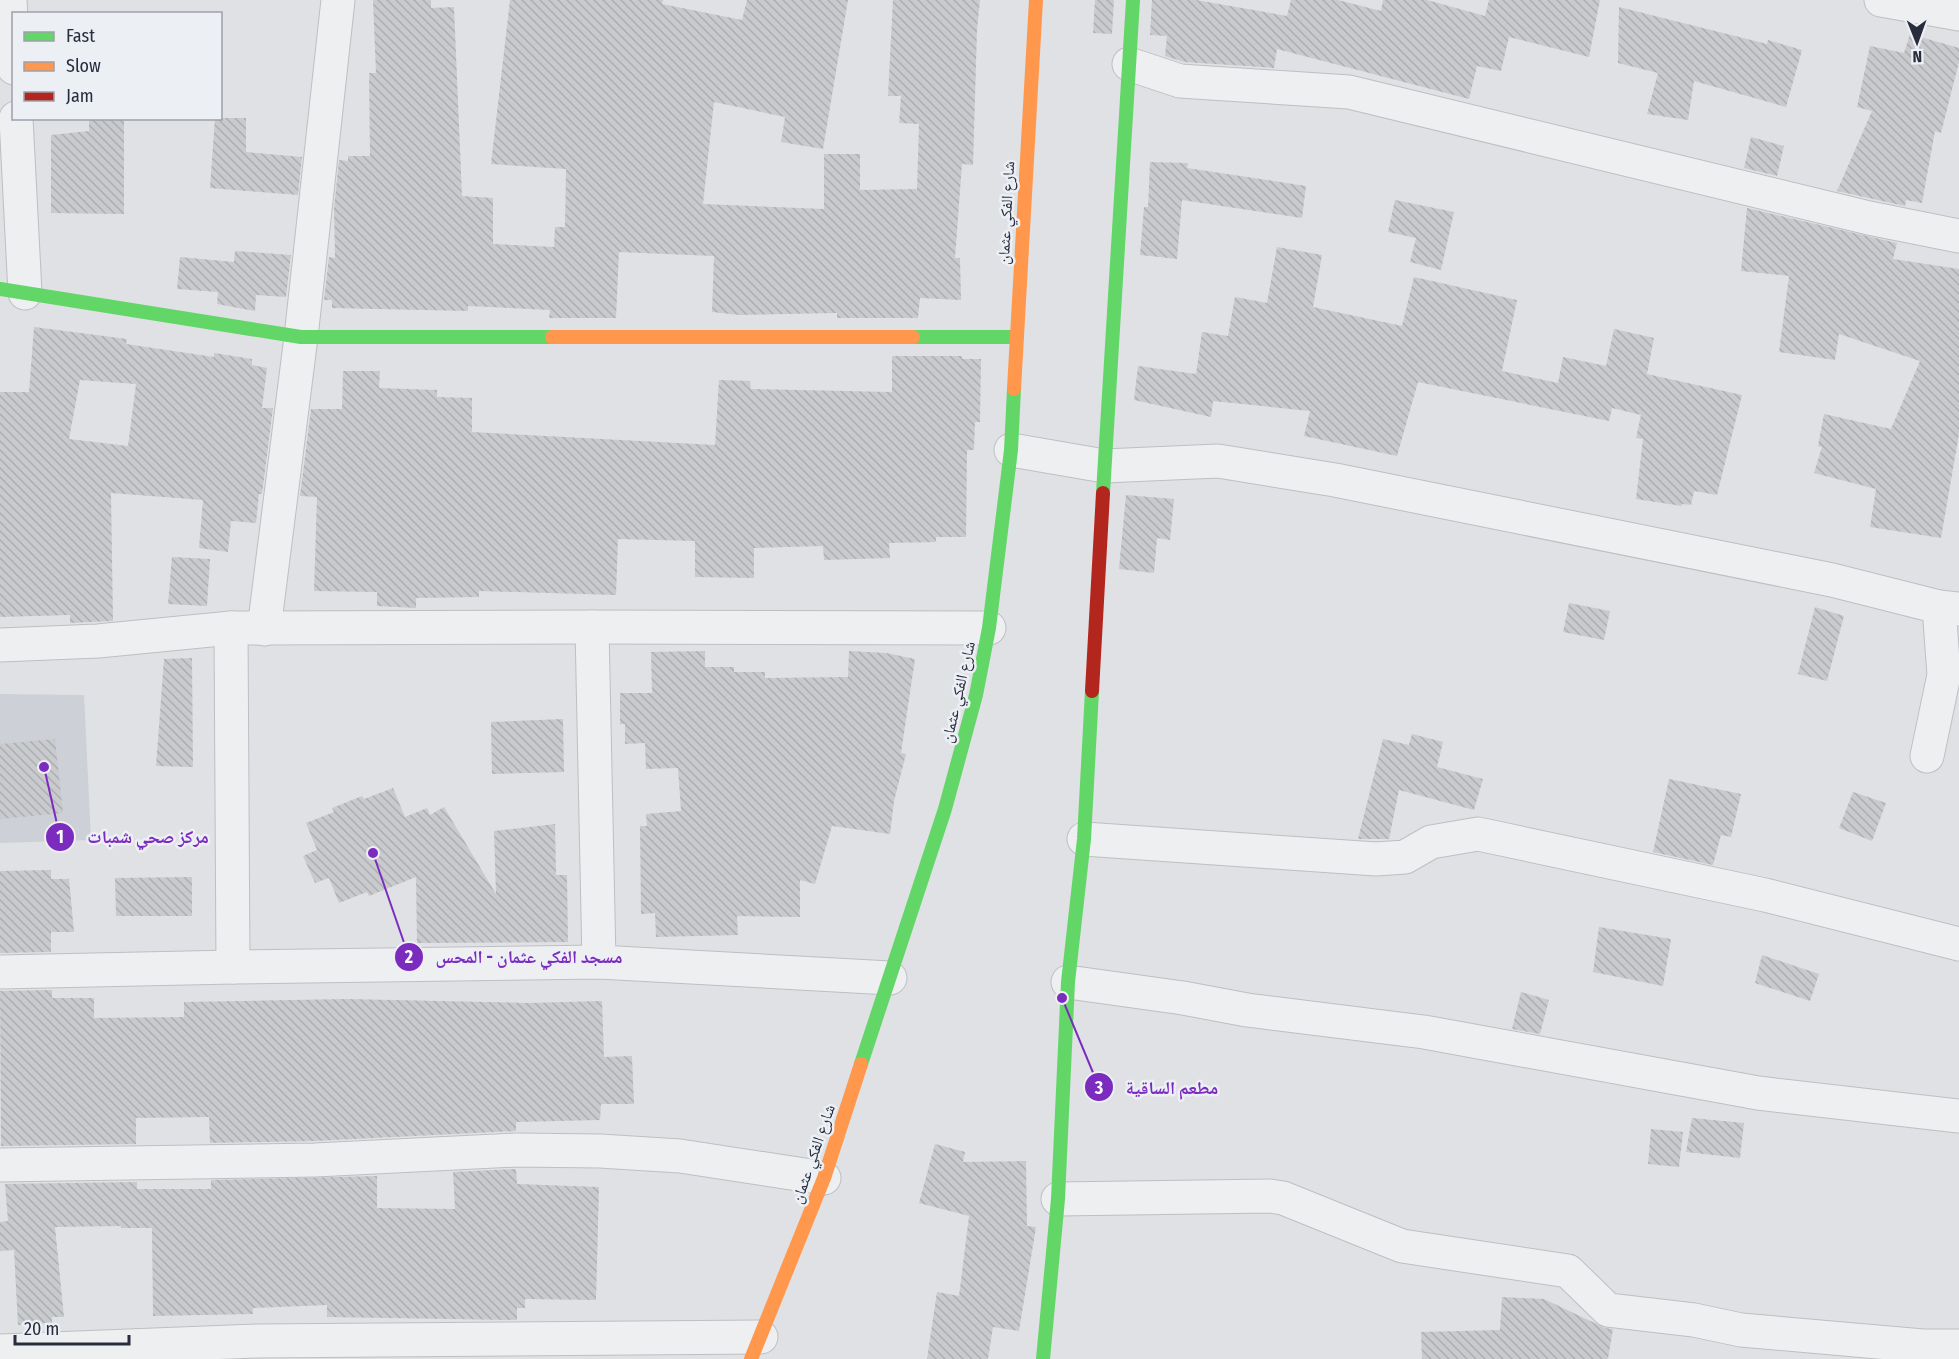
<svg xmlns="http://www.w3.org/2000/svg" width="1959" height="1359" font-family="'Fira Sans Condensed','Noto Naskh Arabic',sans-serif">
	<defs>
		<pattern id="building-back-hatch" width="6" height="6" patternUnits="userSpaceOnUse" patternTransform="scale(1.5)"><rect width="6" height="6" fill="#c9cace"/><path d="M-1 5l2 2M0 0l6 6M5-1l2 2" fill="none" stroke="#adaeb2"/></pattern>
	</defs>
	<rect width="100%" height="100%" fill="#dfe1e4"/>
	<path fill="#cdd0d7" d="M0 694 84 695 91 840 0 843Z"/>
	<g fill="url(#building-back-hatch)" fill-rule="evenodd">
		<path d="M373 0H431V8L454 7 462 196 493 198V244L554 247 555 227H565L566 169 491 164 510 0H663L662 4 742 20 747 0H848L823 149 781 142 785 117 714 102 703 204 824 209V154H860V190L917 189 919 124 899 123 901 96H888L893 0H980L977 30 973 165 962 164 955 258H960L961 300 920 298 918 318H837V313L739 315 712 312 714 256 619 252 616 318H549L550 310 468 306V311L332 308V300H324L329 257 335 258 334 208 339 160 348 161V156H370L369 73H376Z"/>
		<path d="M1095 0H1114L1112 34 1093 33Z"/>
		<path d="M1152 0H1196L1287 16 1291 0H1338L1381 11 1383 0H1427L1485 16 1489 0H1600L1589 57 1509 37 1501 71 1477 66 1469 99 1277 49 1274 68 1184 62 1165 56 1167 36 1150 35Z"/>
		<path d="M1619 7 1767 44 1768 40 1802 50 1786 107 1694 81 1688 120 1647 114 1658 73 1618 63Z"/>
		<path d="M1910 34 1959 48V62L1941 133 1935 131 1922 203 1906 200 1905 206 1837 191 1872 111 1857 107 1870 46 1904 53Z"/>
		<path d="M89 118H124V214L51 213V135L89 131Z"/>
		<path d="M215 118H246V152L302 157 298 195 210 188Z"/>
		<path d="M1751 137 1784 146 1777 176 1744 168Z"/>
		<path d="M1150 162 1188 163 1187 168 1306 186 1302 218 1182 200 1177 259 1140 255 1144 207H1148Z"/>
		<path d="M1395 200 1454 212 1441 270 1410 262 1416 238 1388 232Z"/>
		<path d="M1747 208 1897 243 1893 259 1959 269V434L1941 538 1870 527 1876 489 1814 473 1822 447 1818 446 1824 414 1891 429 1920 361 1839 334 1835 360 1779 352 1789 276 1741 271Z"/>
		<path d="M1277 247 1322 255 1313 307 1402 326 1414 277 1517 300 1502 371 1558 383 1563 357 1606 366 1614 329 1654 338 1647 374 1742 395 1717 495 1694 491 1691 505 1682 504V506L1636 499 1643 439 1636 438 1641 415 1612 408 1609 421 1418 382 1397 456 1304 436 1310 411 1213 401 1211 417 1134 400 1138 366 1196 374 1202 332 1228 336 1235 297 1267 303Z"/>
		<path d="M235 251 291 255 286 297 256 295 255 311 217 304 218 292 177 289 180 257 234 262Z"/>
		<path d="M34 327 127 339 126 344 214 357V353L252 359V365L267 368 262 408H273L262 494H259L256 523 231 521 228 552 199 548 203 500 111 493 113 621 70 623V615L0 617V392H29ZM80 380 136 384 128 446 69 439Z"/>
		<path d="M892 356H962V359H981L980 422H975L974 450H967L966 537H936V542L889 543 890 558 824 560 823 546 754 548V578L695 577V541L618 539 616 595 479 591V597L416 598V608L377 606V592L314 591 317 497 300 496 311 409H342L343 371H380L379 388 437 390V397L472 398V432L715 445 719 380 750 381 751 389 892 392Z"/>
		<path d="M1126 495 1174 499 1170 540 1157 538 1154 573 1119 569Z"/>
		<path d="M172 557 210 559 207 606 168 604Z"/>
		<path d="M1569 603 1610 611 1604 640 1563 632Z"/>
		<path d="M1815 607 1844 616 1827 681 1798 674Z"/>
		<path d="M705 651V667H734V672H765V678L848 677 849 651 886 653 915 659 901 753 906 754 894 801 890 834 832 826 815 884 800 880V917L737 916 738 935 656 937 655 913 641 914 640 826H647L646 814 681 811 678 768 646 769 645 743 625 744V724H620V693H652L651 652Z"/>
		<path d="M192 658 193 767 156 766 164 659Z"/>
		<path d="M563 719 564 772 492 774 491 722Z"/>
		<path d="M1412 734 1443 742 1437 767 1483 779 1474 810 1399 790 1389 839H1358L1383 739 1409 745 1407 751Z"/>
		<path d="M55 739 63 813 0 819V744Z"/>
		<path d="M1669 779 1741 794 1731 837 1721 835 1713 865 1653 852Z"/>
		<path d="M393 788 405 817 427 808 430 815 444 807 496 894 494 831 555 824 556 875H567L568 942 417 943 416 877 369 896 367 892 339 903 329 878 315 883 303 856 317 850 306 823 334 812 332 808 362 796 364 799Z"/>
		<path d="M1853 792 1886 803 1872 841 1839 828Z"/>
		<path d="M51 870V879H69L74 932H51V952L0 953V871Z"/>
		<path d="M192 877V916H116L115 878Z"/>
		<path d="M1599 927 1671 939 1663 986 1593 972Z"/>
		<path d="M1762 955 1819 974 1810 1001 1755 983Z"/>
		<path d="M52 990V998H94V1018L184 1017V1002L346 999 529 1003 602 1001 604 1057 632 1056 634 1104H601L600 1120 516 1122V1131L314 1141 210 1143 209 1117 136 1118V1144L1 1146 0 991Z"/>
		<path d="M1521 992 1549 1000 1540 1034 1512 1029Z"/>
		<path d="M1692 1118 1744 1123 1740 1158 1686 1152Z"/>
		<path d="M1651 1129 1683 1132 1679 1167 1648 1164Z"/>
		<path d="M935 1144 965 1152 963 1162 1026 1161 1027 1226 1036 1227 1019 1331 993 1327 988 1359H927L937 1292 959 1296 969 1216 919 1203Z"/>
		<path d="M516 1169 517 1184 599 1187 596 1300 525 1299V1308H517V1320L327 1317V1305L253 1308V1314L153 1316 152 1228H121V1226L55 1227 64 1317H52V1323L18 1325 14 1250 0 1251V1222L8 1221 5 1184 137 1182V1189H211V1180L377 1176V1208L455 1209 453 1172Z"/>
		<path d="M1502 1297 1544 1299 1605 1328 1613 1329 1608 1359H1422L1421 1332 1500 1330Z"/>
	</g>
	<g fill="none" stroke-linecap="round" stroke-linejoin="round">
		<g stroke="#bdbfc2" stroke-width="35">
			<g id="street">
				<path d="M10 0 14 68"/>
				<path d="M1881 0 1959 14"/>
				<path d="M1129 64 1180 81 1349 92 1869 218 1959 236"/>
				<path d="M16 118 25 293"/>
				<path d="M1011 450 1104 466 1218 461 1335 480 1832 580 1939 607 1959 609"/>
				<path d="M592 627 599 962"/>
				<path d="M231 628 233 967"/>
				<path d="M264 629 301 337 338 0"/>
				<path d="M0 645 98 641 231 628 592 627 989 628"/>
				<path d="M1927 756 1944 675 1939 607"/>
				<path d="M1084 839 1376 859 1405 857 1431 842 1478 834 1765 895 1959 944"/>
				<path d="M0 972 233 967 599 962 890 978"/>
				<path d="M1068 982 1183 998 1247 1010 1424 1032 1758 1093 1959 1116"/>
				<path d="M0 1165 315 1160 517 1150 600 1151 680 1156 824 1178"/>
				<path d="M1058 1199 1270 1196 1283 1198 1402 1246 1568 1271 1608 1310 1694 1320 1741 1330 1923 1346H1959"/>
				<path d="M0 1351 257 1341 761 1337"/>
			</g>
		</g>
		<use href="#street" stroke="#eeeff1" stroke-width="33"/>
		<g stroke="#63d668" stroke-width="14">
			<path d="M0 289 301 337H552"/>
			<path d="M913 337H1017"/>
			<path d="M1103 493 1133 0"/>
			<path d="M861 1064 945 809 976 695 989 628 1011 450 1014 389"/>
			<path d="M1043 1359 1058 1199 1068 982 1084 839 1092 691"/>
		</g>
		<g stroke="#ff974d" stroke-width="14">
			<path d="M552 337H913"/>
			<path d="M1014 389 1036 0"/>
			<path d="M751 1359 824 1178 861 1064"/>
		</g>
		<path stroke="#b3261e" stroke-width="14" d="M1092 691 1103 493"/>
	</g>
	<g text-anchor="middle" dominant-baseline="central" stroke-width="5" stroke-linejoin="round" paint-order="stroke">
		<g font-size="16" fill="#272d3c" stroke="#eceff4">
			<text transform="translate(1006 213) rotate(-87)">شارع الفكي عثمان</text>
			<text transform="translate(958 692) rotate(-77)">شارع الفكي عثمان</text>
			<text transform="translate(813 1154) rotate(-71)">شارع الفكي عثمان</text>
		</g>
	</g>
	<path fill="none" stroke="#7b2cbf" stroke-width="2" d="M44 767L60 837M373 853L409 957M1062 998L1099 1087"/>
	<g fill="#7b2cbf" stroke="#eceff4" stroke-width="2">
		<circle cx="44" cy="767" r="6"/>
		<circle cx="373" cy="853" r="6"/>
		<circle cx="1062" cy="998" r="6"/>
		<circle cx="60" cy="837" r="15"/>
		<circle cx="409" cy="957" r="15"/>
		<circle cx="1099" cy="1087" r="15"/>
	</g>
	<g font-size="18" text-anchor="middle" font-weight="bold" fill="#fff">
		<text x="60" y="843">1</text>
		<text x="409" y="963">2</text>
		<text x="1099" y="1094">3</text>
	</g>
	<g font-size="18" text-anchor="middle" font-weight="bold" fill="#7b2cbf" stroke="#eceff4" stroke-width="5" stroke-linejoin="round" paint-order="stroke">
		<text x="148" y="843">مركز صحي شمبات</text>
		<text x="529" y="963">مسجد الفكي عثمان - المحس</text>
		<text x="1172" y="1094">مطعم الساقية</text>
	</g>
	<rect x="12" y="12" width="210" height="108" fill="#eceff4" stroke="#9da1aa" stroke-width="1.5"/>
	<rect x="24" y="32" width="30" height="9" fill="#63d668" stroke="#9da1aa" stroke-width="1.5"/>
	<text x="66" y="42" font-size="18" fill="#272d3c">Fast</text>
	<rect x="24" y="62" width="30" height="9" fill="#ff974d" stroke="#9da1aa" stroke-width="1.5"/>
	<text x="66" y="72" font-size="18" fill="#272d3c">Slow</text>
	<rect x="24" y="92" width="30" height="9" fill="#b3261e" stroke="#9da1aa" stroke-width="1.5"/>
	<text x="66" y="102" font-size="18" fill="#272d3c">Jam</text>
	<g transform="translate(1917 42) rotate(179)" stroke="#eceff4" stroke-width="4.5" paint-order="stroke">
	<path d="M0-4.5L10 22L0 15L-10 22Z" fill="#272d3c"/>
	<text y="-9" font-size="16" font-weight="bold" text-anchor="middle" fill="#272d3c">N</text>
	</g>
	<path d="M15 1335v9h114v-9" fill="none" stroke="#272d3c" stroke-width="3"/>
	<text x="24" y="1335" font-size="18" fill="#272d3c" stroke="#eceff4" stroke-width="4.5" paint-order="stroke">20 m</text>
</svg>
